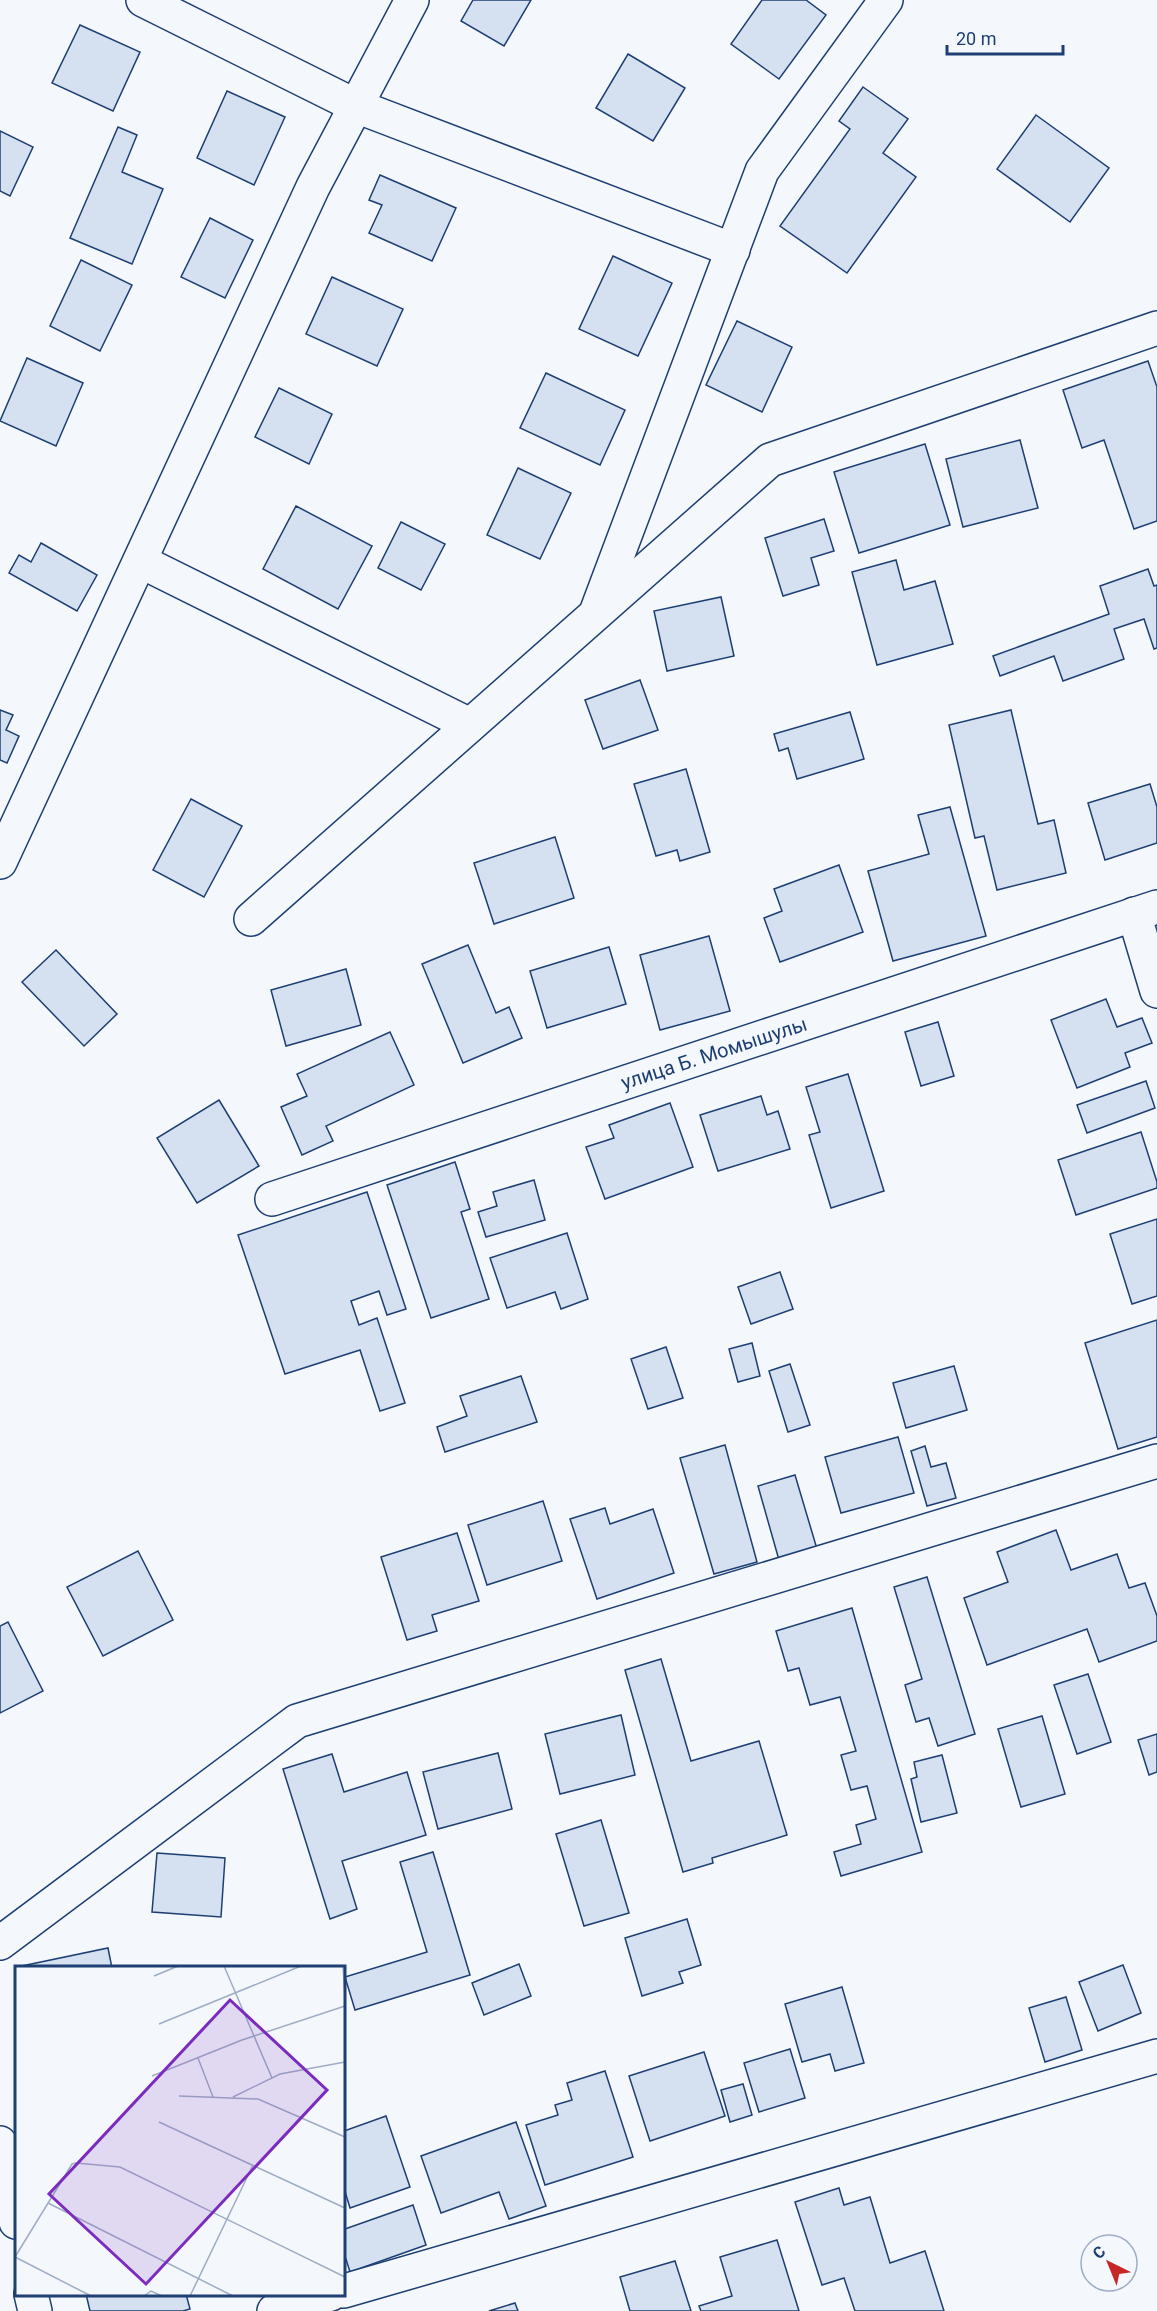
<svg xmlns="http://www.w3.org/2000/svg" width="1157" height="2311" font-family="Roboto,sans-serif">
	<rect width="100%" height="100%" fill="#f4f7fb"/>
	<g fill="#d5e0f0" stroke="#1d3f73" stroke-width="1.5">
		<path d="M473 0H531L504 46 461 21Z"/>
		<path d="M762 0H806L826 15 779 79 731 44Z"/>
		<path d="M80 25 140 52 113 111 52 83Z"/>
		<path d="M628 54 685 88 653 141 596 108Z"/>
		<path d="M863 87 908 119 883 153 916 177 847 273 780 226 850 129 839 121Z"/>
		<path d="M227 91 285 117 254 185 197 158Z"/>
		<path d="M1036 115 1109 168 1070 222 997 169Z"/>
		<path d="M118 127 137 135 122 172 163 189 132 264 70 238Z"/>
		<path d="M0 131 33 147 10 196 0 191Z"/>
		<path d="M380 175 456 208 432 261 369 233 382 205 369 200Z"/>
		<path d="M210 218 253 240 225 298 181 277Z"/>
		<path d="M613 256 672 283 638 356 579 329Z"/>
		<path d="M81 260 132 285 100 351 50 326Z"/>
		<path d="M332 277 403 309 377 366 306 334Z"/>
		<path d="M737 321 792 347 762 412 706 385Z"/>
		<path d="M27 358 83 383 56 446 0 421Z"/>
		<path d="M1148 361 1157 387V521L1134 529 1104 440 1082 448 1063 390Z"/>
		<path d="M546 373 625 410 600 465 520 428Z"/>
		<path d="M279 388 332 414 309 464 255 437Z"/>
		<path d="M1020 440 1038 508 963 527 946 459Z"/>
		<path d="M925 444 950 525 859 553 834 472Z"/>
		<path d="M518 468 571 493 540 559 487 535Z"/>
		<path d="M296 506 372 546 338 609 263 569Z"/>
		<path d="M824 519 834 551 811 558 819 585 783 596 765 538Z"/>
		<path d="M401 522 445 544 421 590 378 568Z"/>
		<path d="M41 543 97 575 77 611 9 573 19 555 31 562Z"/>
		<path d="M896 560 904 590 935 581 953 644 877 665 852 572Z"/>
		<path d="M1148 569 1154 586 1157 585V648L1154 649 1144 619 1114 629 1124 659 1063 681 1054 656 1000 676 993 656 1109 614 1100 586Z"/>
		<path d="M721 597 734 656 667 671 654 611Z"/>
		<path d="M640 680 658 730 603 749 585 700Z"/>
		<path d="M0 710 13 715 6 730 19 736 7 763 0 760Z"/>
		<path d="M1011 710 1038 824 1054 820 1066 873 997 890 984 836 975 838 949 725Z"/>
		<path d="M850 712 864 759 797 779 788 748 779 751 774 734Z"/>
		<path d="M686 769 710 852 680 861 677 850 656 856 634 784Z"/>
		<path d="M1150 784 1157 807V843L1105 860 1088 803Z"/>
		<path d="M191 799 242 826 204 897 153 870Z"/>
		<path d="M950 807 986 936 893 961 868 871 929 854 918 815Z"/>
		<path d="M555 837 574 898 494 924 474 863Z"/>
		<path d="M839 865 863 932 780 962 764 918 782 911 774 889Z"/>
		<path d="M709 936 730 1011 660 1030 640 955Z"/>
		<path d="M468 945 496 1013 509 1007 522 1038 463 1063 422 964Z"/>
		<path d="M609 947 626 1004 547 1028 530 971Z"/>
		<path d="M56 950 117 1014 84 1046 22 982Z"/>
		<path d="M346 969 361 1025 286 1046 271 990Z"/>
		<path d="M1106 999 1117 1027 1142 1018 1152 1043 1125 1053 1130 1067 1077 1088 1051 1020Z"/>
		<path d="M938 1022 954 1076 921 1086 905 1032Z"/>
		<path d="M390 1032 414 1085 326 1126 333 1141 302 1155 281 1107 307 1096 297 1074Z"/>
		<path d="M848 1074 884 1191 831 1208 809 1135 820 1132 806 1087Z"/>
		<path d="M1146 1081 1155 1108 1087 1133 1077 1105Z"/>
		<path d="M761 1096 767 1115 778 1111 790 1149 718 1171 700 1115Z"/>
		<path d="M219 1100 259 1166 197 1203 157 1138Z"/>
		<path d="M670 1103 693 1167 605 1199 586 1147 614 1138 609 1125Z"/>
		<path d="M1141 1132 1157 1182V1188L1076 1215 1058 1160Z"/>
		<path d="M455 1162 470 1209 461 1212 489 1299 431 1318 387 1185Z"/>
		<path d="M534 1180 545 1220 486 1237 478 1212 497 1206 493 1192Z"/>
		<path d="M367 1192 406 1309 387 1315 379 1291 351 1301 359 1325 377 1318 405 1403 380 1411 360 1350 285 1374 238 1235Z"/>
		<path d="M1157 1219V1296L1132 1304 1110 1234Z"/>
		<path d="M567 1233 588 1299 561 1309 555 1292 507 1308 490 1258Z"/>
		<path d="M780 1272 793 1309 751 1324 738 1287Z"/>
		<path d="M1157 1320V1437L1118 1449 1085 1343Z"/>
		<path d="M752 1343 760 1376 738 1382 729 1349Z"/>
		<path d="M666 1347 683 1398 648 1409 631 1359Z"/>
		<path d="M790 1364 810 1425 788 1432 769 1371Z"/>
		<path d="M954 1366 967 1410 906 1428 893 1383Z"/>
		<path d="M521 1376 537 1422 445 1452 437 1427 467 1416 460 1396Z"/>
		<path d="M898 1437 914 1493 841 1513 825 1457Z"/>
		<path d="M725 1445 757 1562 714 1574 680 1458Z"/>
		<path d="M925 1446 931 1467 946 1463 956 1498 927 1506 911 1451Z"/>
		<path d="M795 1475 817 1549 779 1560 758 1486Z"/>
		<path d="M543 1501 562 1561 487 1585 468 1525Z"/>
		<path d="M605 1508 610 1524 653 1509 674 1573 597 1599 570 1519Z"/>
		<path d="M1056 1530 1071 1570 1117 1554 1129 1588 1145 1583 1157 1616V1641L1099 1662 1087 1629 987 1665 964 1598 1008 1582 997 1552Z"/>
		<path d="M457 1533 479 1601 432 1615 437 1631 407 1640 381 1557Z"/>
		<path d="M138 1551 173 1620 103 1656 67 1587Z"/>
		<path d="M927 1577 975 1734 938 1746 929 1718 916 1722 905 1685 922 1679 894 1587Z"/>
		<path d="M852 1608 922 1852 841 1876 834 1852 861 1844 856 1825 876 1819 867 1786 851 1790 841 1755 856 1751 840 1697 810 1705 799 1668 788 1671 776 1631Z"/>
		<path d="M8 1622 43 1691 0 1713V1626Z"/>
		<path d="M661 1659 691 1761 759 1741 787 1835 712 1858 713 1863 683 1872 625 1670Z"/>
		<path d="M1088 1674 1111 1742 1077 1754 1054 1685Z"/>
		<path d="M621 1715 635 1775 560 1794 545 1734Z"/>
		<path d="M1042 1716 1065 1794 1021 1807 998 1729Z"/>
		<path d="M1157 1734V1772L1149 1775 1138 1740Z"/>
		<path d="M498 1753 512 1809 438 1829 423 1772Z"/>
		<path d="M332 1754 344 1792 407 1772 426 1835 342 1861 357 1909 330 1919 283 1769Z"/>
		<path d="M942 1755 957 1813 921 1822 911 1779 917 1777 914 1762Z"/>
		<path d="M601 1820 629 1913 584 1926 556 1834Z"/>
		<path d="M433 1852 470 1975 355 2010 345 1977 427 1952 400 1862Z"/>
		<path d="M157 1853 225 1858 221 1917 152 1912Z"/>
		<path d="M687 1919 701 1965 679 1972 683 1983 642 1996 625 1938Z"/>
		<path d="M108 1948 112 1968H18L17 1967Z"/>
		<path d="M519 1964 531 1996 484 2015 472 1983Z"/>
		<path d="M1123 1965 1141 2013 1098 2031 1079 1982Z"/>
		<path d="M842 1987 864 2063 835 2071 830 2054 802 2062 785 2004Z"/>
		<path d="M1066 1997 1082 2050 1045 2062 1029 2008Z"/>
		<path d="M790 2049 805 2098 759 2112 744 2063Z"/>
		<path d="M704 2052 725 2116 650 2141 629 2076Z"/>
		<path d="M605 2071 633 2157 545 2185 526 2125 558 2115 555 2105 572 2100 567 2083Z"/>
		<path d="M743 2084 752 2115 730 2122 721 2090Z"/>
		<path d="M386 2116 410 2187 350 2208 344 2188V2131Z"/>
		<path d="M516 2122 546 2206 509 2219 499 2192 441 2213 421 2156Z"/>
		<path d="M839 2188 844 2205 870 2197 890 2263 925 2251 944 2311H855L844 2278 822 2285 795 2202Z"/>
		<path d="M413 2205 426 2245 350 2272 346 2259 344 2260V2225L345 2229Z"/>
		<path d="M777 2240 799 2311H701L699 2306 732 2296 720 2257Z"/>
		<path d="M675 2261 691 2311H630L620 2277Z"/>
		<path d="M86 2294H186L190 2309 183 2311H90Z"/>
		<path d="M515 2303 518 2311H489Z"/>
	</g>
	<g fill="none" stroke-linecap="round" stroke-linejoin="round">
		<g stroke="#1d3f73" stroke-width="36">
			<g id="minor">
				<path d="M143 0 356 106 733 250"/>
				<path d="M140 561 470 725"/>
				<path d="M597 610 762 171 886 0"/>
				<path d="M0 862 313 187 412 0"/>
				<path d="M1134 914 1157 991"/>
				<path d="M251 919 770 460 1157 328"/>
				<path d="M272 1199 1157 907"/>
				<path d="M0 1943 297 1721 1157 1461"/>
				<path d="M0 2143 16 2222"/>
				<path d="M344 2291 1157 2056"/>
				<path d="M31 2294 35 2311"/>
				<path d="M274 2311 331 2294"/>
			</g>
		</g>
		<use href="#minor" stroke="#f4f7fb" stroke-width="33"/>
	</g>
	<g text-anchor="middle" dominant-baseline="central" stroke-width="4.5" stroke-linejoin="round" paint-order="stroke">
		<g font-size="20" fill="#1d3f73" stroke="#f4f7fb">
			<text transform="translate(714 1053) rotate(-18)">улица Б. Момышулы</text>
		</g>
	</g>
	<g transform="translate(15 1966)">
		<rect width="330" height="330" fill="#f4f7fb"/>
		<path fill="none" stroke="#9eadc5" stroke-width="1.5" d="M209 0 257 112M328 0 330 31M139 10 163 0M144 58 286 0M183 92 198 131M137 110 227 74 330 40M164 130 243 133 330 171M218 131 265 108 330 96M144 156 330 242M33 237 218 330M0 291 57 198 61 197 105 201 330 311M0 291 76 330M129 330 136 325 147 330M175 330 238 199"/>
		<path fill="#7b2cbf" fill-opacity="0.15" stroke="#7b2cbf" stroke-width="3" d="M215 34 312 124 131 318 34 228Z"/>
		<rect width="330" height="330" fill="none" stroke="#1d3f73" stroke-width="3"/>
	</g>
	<g transform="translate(1109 2263) rotate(317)"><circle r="28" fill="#f4f7fb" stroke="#9eadc5" stroke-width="1.5"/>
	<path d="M0-4.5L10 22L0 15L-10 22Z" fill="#c62828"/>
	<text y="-9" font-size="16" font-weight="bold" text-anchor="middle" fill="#1d3f73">С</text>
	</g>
	<path d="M947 45v9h116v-9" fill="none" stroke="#1d3f73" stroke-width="3"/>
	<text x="956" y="45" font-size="18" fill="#1d3f73" stroke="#f4f7fb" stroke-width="4.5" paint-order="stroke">20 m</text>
</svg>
